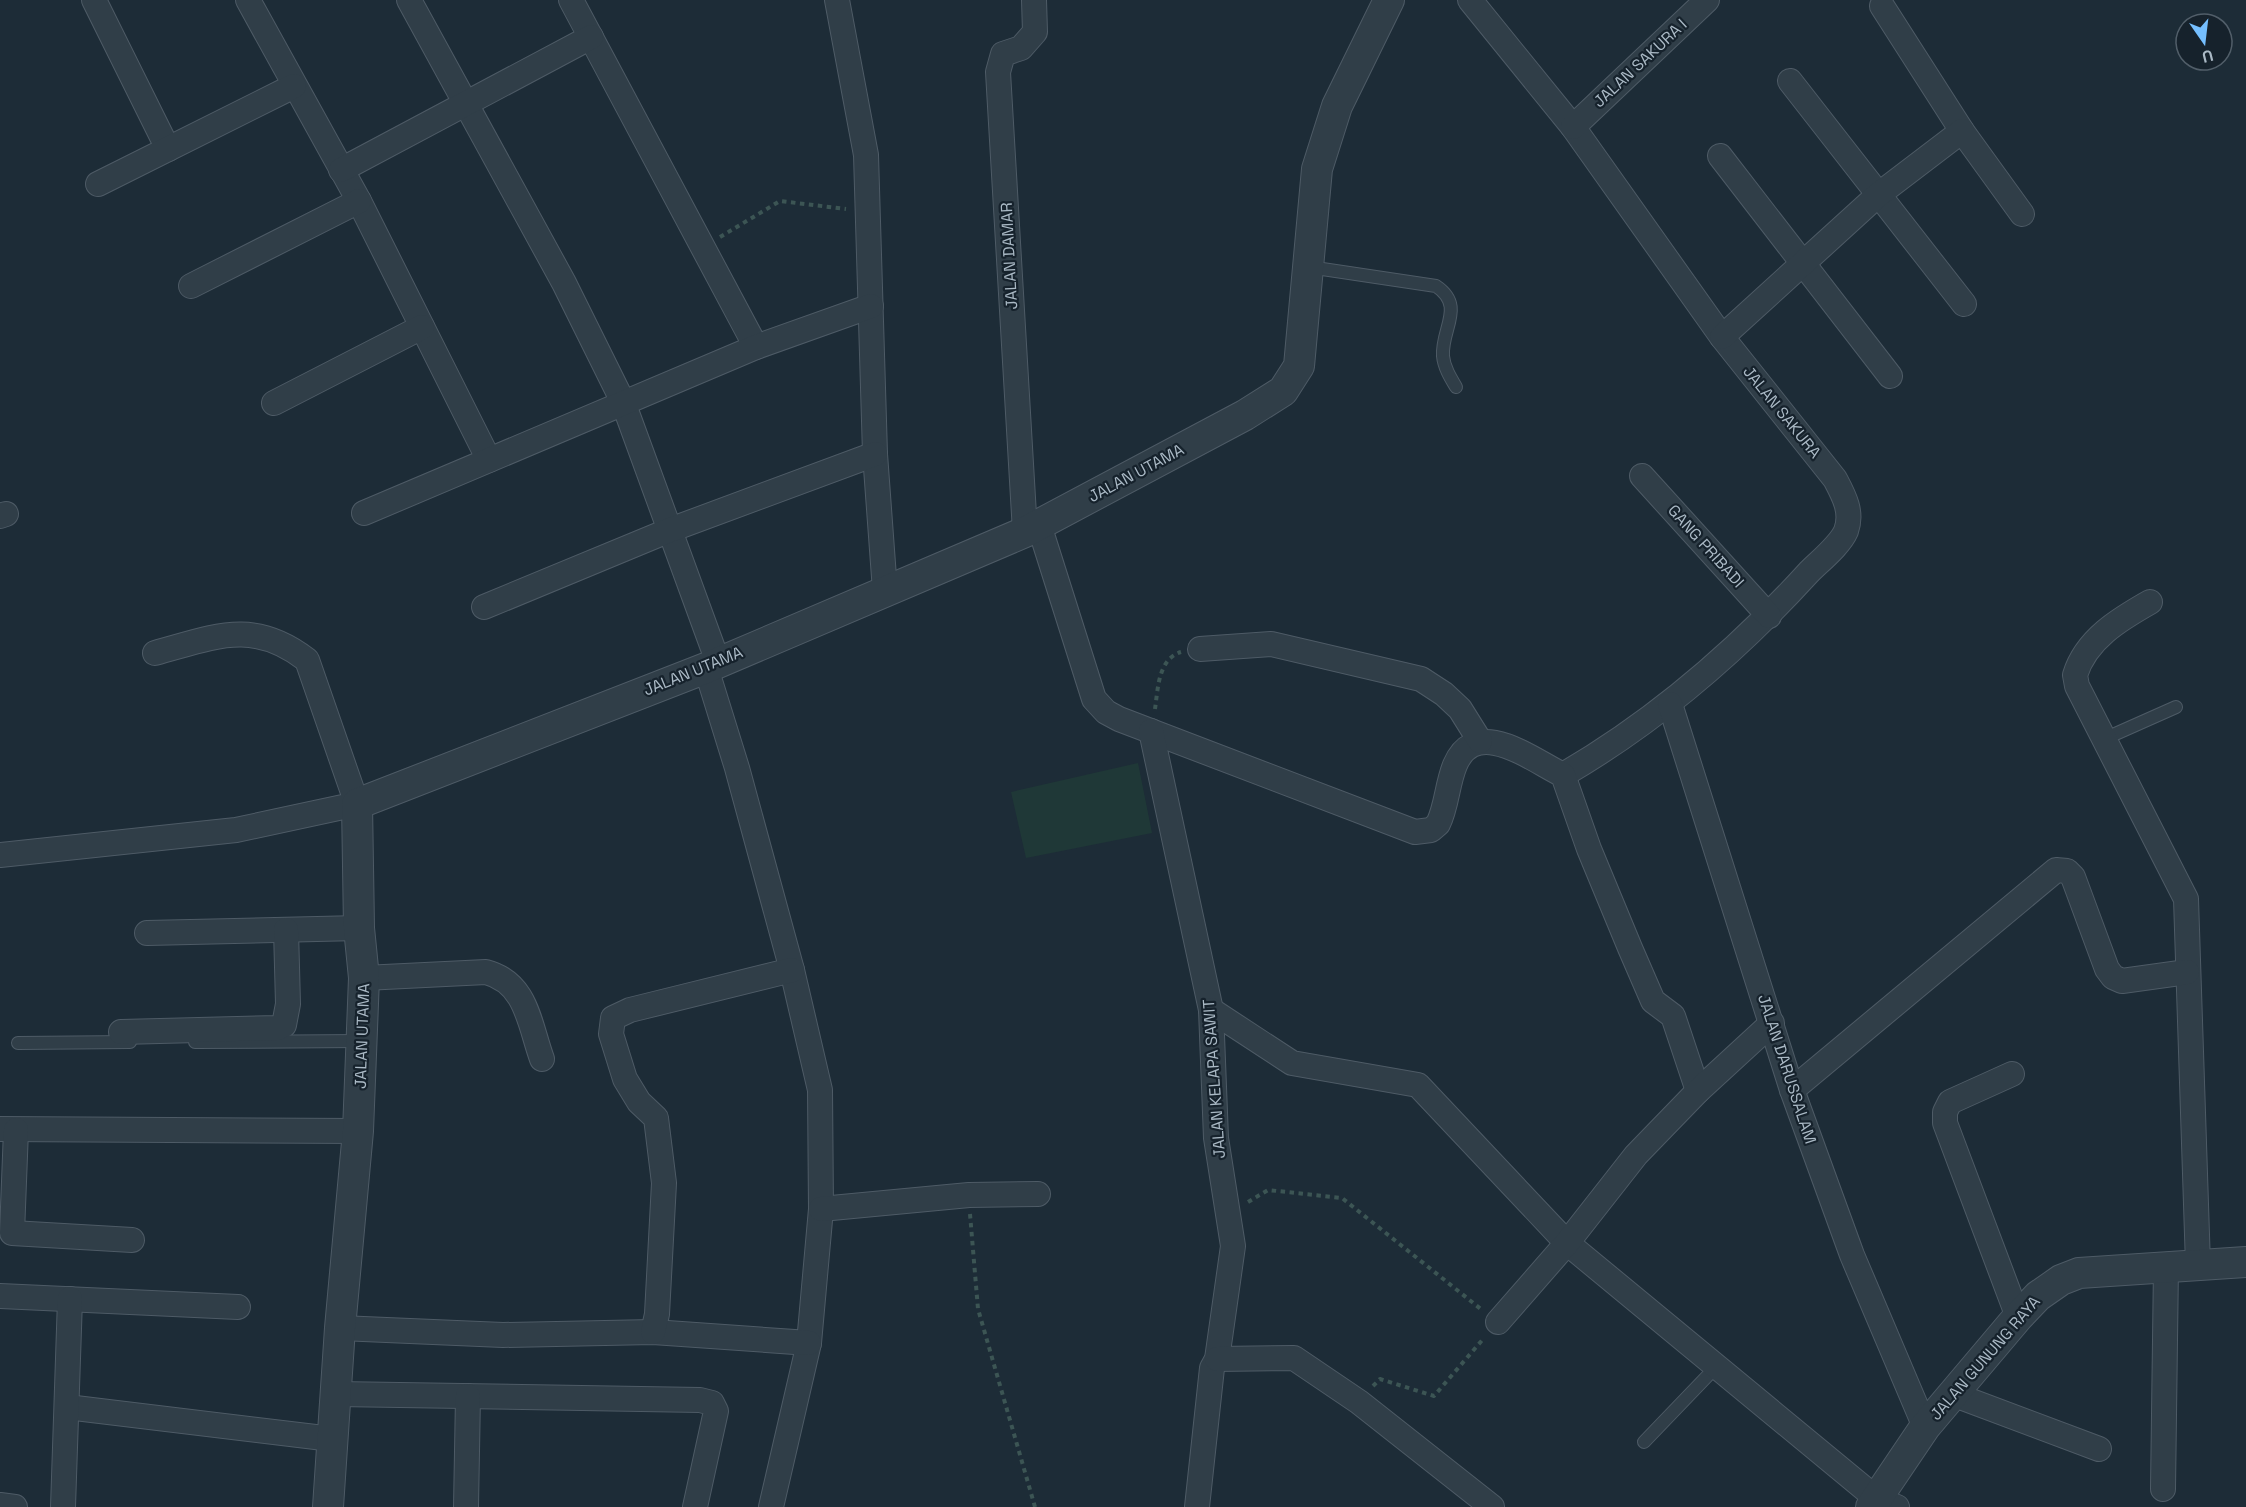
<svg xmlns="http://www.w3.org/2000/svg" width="2246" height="1507" font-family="'Space Grotesk',sans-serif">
	<rect width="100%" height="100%" fill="#1d2c37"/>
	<path fill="#1f3837" d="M1138 763 1152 833 1026 858 1011 792Z"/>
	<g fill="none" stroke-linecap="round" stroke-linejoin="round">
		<g stroke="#4e5b66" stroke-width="14">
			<g id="service">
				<path d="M1309 267 1436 286C1466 306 1441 329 1443 356 1444 367 1450 377 1456 387"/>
				<path d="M2104 739 2176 707"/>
				<path d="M195 1042 361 1041"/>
				<path d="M18 1043 130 1042"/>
				<path d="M1644 1442 1717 1366"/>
			</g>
		</g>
		<g stroke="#4e5b66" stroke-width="26">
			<g id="minor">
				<path d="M94 0 168 149"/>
				<path d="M248 0 359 201 489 460"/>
				<path d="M409 0 564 283 623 402 718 662"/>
				<path d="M571 0 756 347"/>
				<path d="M837 0 866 155 875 454 885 591"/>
				<path d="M1470 0 1573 127 1722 337 1835 479C1844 496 1853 512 1846 531 1840 545 1820 561 1809 572 1737 651 1656 721 1563 775"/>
				<path d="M1882 6 1962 131"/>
				<path d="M1790 81 1964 304"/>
				<path d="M1573 127 1707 0"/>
				<path d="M1720 156 1890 376"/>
				<path d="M341 170 591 37"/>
				<path d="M98 184 294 86"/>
				<path d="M191 286 359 201"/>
				<path d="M1722 337 1878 195 1962 131 2022 214"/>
				<path d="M274 403 422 327"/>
				<path d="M1642 476 1769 616"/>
				<path d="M364 513 756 347 871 306"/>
				<path d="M0 516 6 514"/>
				<path d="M1039 525 1094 699 1106 712 1119 719 1415 832 1431 830 1438 824C1447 806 1447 784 1455 765 1476 715 1532 760 1563 775L1589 849 1630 948 1653 1001 1673 1016 1698 1091"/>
				<path d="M1025 532 998 72 1003 54 1021 48 1035 32 1034 0"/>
				<path d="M2150 602C2120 619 2086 639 2075 675L2077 686 2186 899 2198 1265"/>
				<path d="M484 607 670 530 875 454"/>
				<path d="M1200 649 1271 644 1421 679 1444 694 1460 709 1480 741"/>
				<path d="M706 668 737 768 792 970 820 1090 821 1209 809 1343 771 1507"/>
				<path d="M1670 704 1792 1090 1852 1255 1925 1427"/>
				<path d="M1151 731 1211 1010 1216 1138 1233 1246 1217 1359 1212 1368 1197 1507"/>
				<path d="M0 855 236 830 357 804 307 660C253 618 214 637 155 653"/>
				<path d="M147 933 359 928"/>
				<path d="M364 978 486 972C527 983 529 1023 542 1059"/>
				<path d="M1211 1010 1292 1063 1418 1085 1567 1243 1877 1499 1897 1507"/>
				<path d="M121 1032 278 1028 284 1025 288 1004 286 930"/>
				<path d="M2012 1074 1950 1102 1945 1112V1123L2018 1317"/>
				<path d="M1792 1090 2056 870 2067 871 2073 877 2107 969 2113 977 2122 981 2187 972"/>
				<path d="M0 1129 358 1131"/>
				<path d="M16 1130 12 1233 132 1240"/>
				<path d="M821 1209 969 1195 1038 1194"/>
				<path d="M0 1296 238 1307"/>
				<path d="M1498 1322 1567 1243 1636 1155 1698 1091 1772 1023"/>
				<path d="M340 1328 503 1335 653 1332 809 1343"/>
				<path d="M653 1332 657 1314 664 1183 656 1118 639 1102 625 1079 611 1034 613 1018 630 1010 792 970"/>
				<path d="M1217 1359 1294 1358 1359 1402 1492 1507"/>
				<path d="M337 1394 700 1400 712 1403 716 1411 695 1507"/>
				<path d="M1955 1395 2099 1449"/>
				<path d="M67 1407 332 1439"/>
				<path d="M2163 1489 2166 1266"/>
				<path d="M0 1505 15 1507"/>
				<path d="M63 1507 70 1299"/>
				<path d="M466 1507 468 1396"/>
			</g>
		</g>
		<g stroke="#4e5b66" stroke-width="32">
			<g id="tertiary">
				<path d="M328 1507 340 1328 358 1131 364 978 359 928 357 804 706 668 1025 532 1245 415 1283 391 1299 366 1317 169 1337 106 1389 0"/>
				<path d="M1871 1507 1925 1427 2018 1317 2038 1296 2061 1280 2079 1273 2246 1262"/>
			</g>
		</g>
		<g stroke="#3c5554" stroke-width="4" stroke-dasharray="4.5 4.5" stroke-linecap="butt">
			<path d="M720 237 780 201 846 209"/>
			<path d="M1155 709C1158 689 1158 659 1181 652"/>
			<path d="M1248 1202 1268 1190 1342 1198 1482 1310"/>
			<path d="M970 1214 978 1309 1035 1507"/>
			<path d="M1373 1386 1380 1379 1434 1396 1484 1338"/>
		</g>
		<use href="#service" stroke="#303e48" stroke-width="12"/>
		<use href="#minor" stroke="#303e48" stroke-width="24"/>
		<use href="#tertiary" stroke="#303e48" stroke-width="30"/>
	</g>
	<g text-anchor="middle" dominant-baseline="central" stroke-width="4.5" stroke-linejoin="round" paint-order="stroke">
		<g font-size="16" fill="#aab9c5" stroke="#16222c">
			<text transform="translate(1640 63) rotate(-43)">JALAN SAKURA I</text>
			<text transform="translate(1009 256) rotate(-93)">JALAN DAMAR</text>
			<text transform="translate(1782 412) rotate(51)">JALAN SAKURA</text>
			<text transform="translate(1136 473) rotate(-28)">JALAN UTAMA</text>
			<text transform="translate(1706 546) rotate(48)">GANG PRIBADI</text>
			<text transform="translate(693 671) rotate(-22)">JALAN UTAMA</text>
			<text transform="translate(362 1036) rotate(-88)">JALAN UTAMA</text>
			<text transform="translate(1787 1069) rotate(72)">JALAN DARUSSALAM</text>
			<text transform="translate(1214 1079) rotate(-94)">JALAN KELAPA SAWIT</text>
			<text transform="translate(1985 1358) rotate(-49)">JALAN GUNUNG RAYA</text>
		</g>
	</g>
	<g transform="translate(2204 42) rotate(166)"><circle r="28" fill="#16222c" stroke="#515e69" stroke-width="1.5"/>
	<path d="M0-4.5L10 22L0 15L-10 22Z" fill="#75bfff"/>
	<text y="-9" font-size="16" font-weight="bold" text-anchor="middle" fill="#aab9c5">U</text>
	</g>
</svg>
